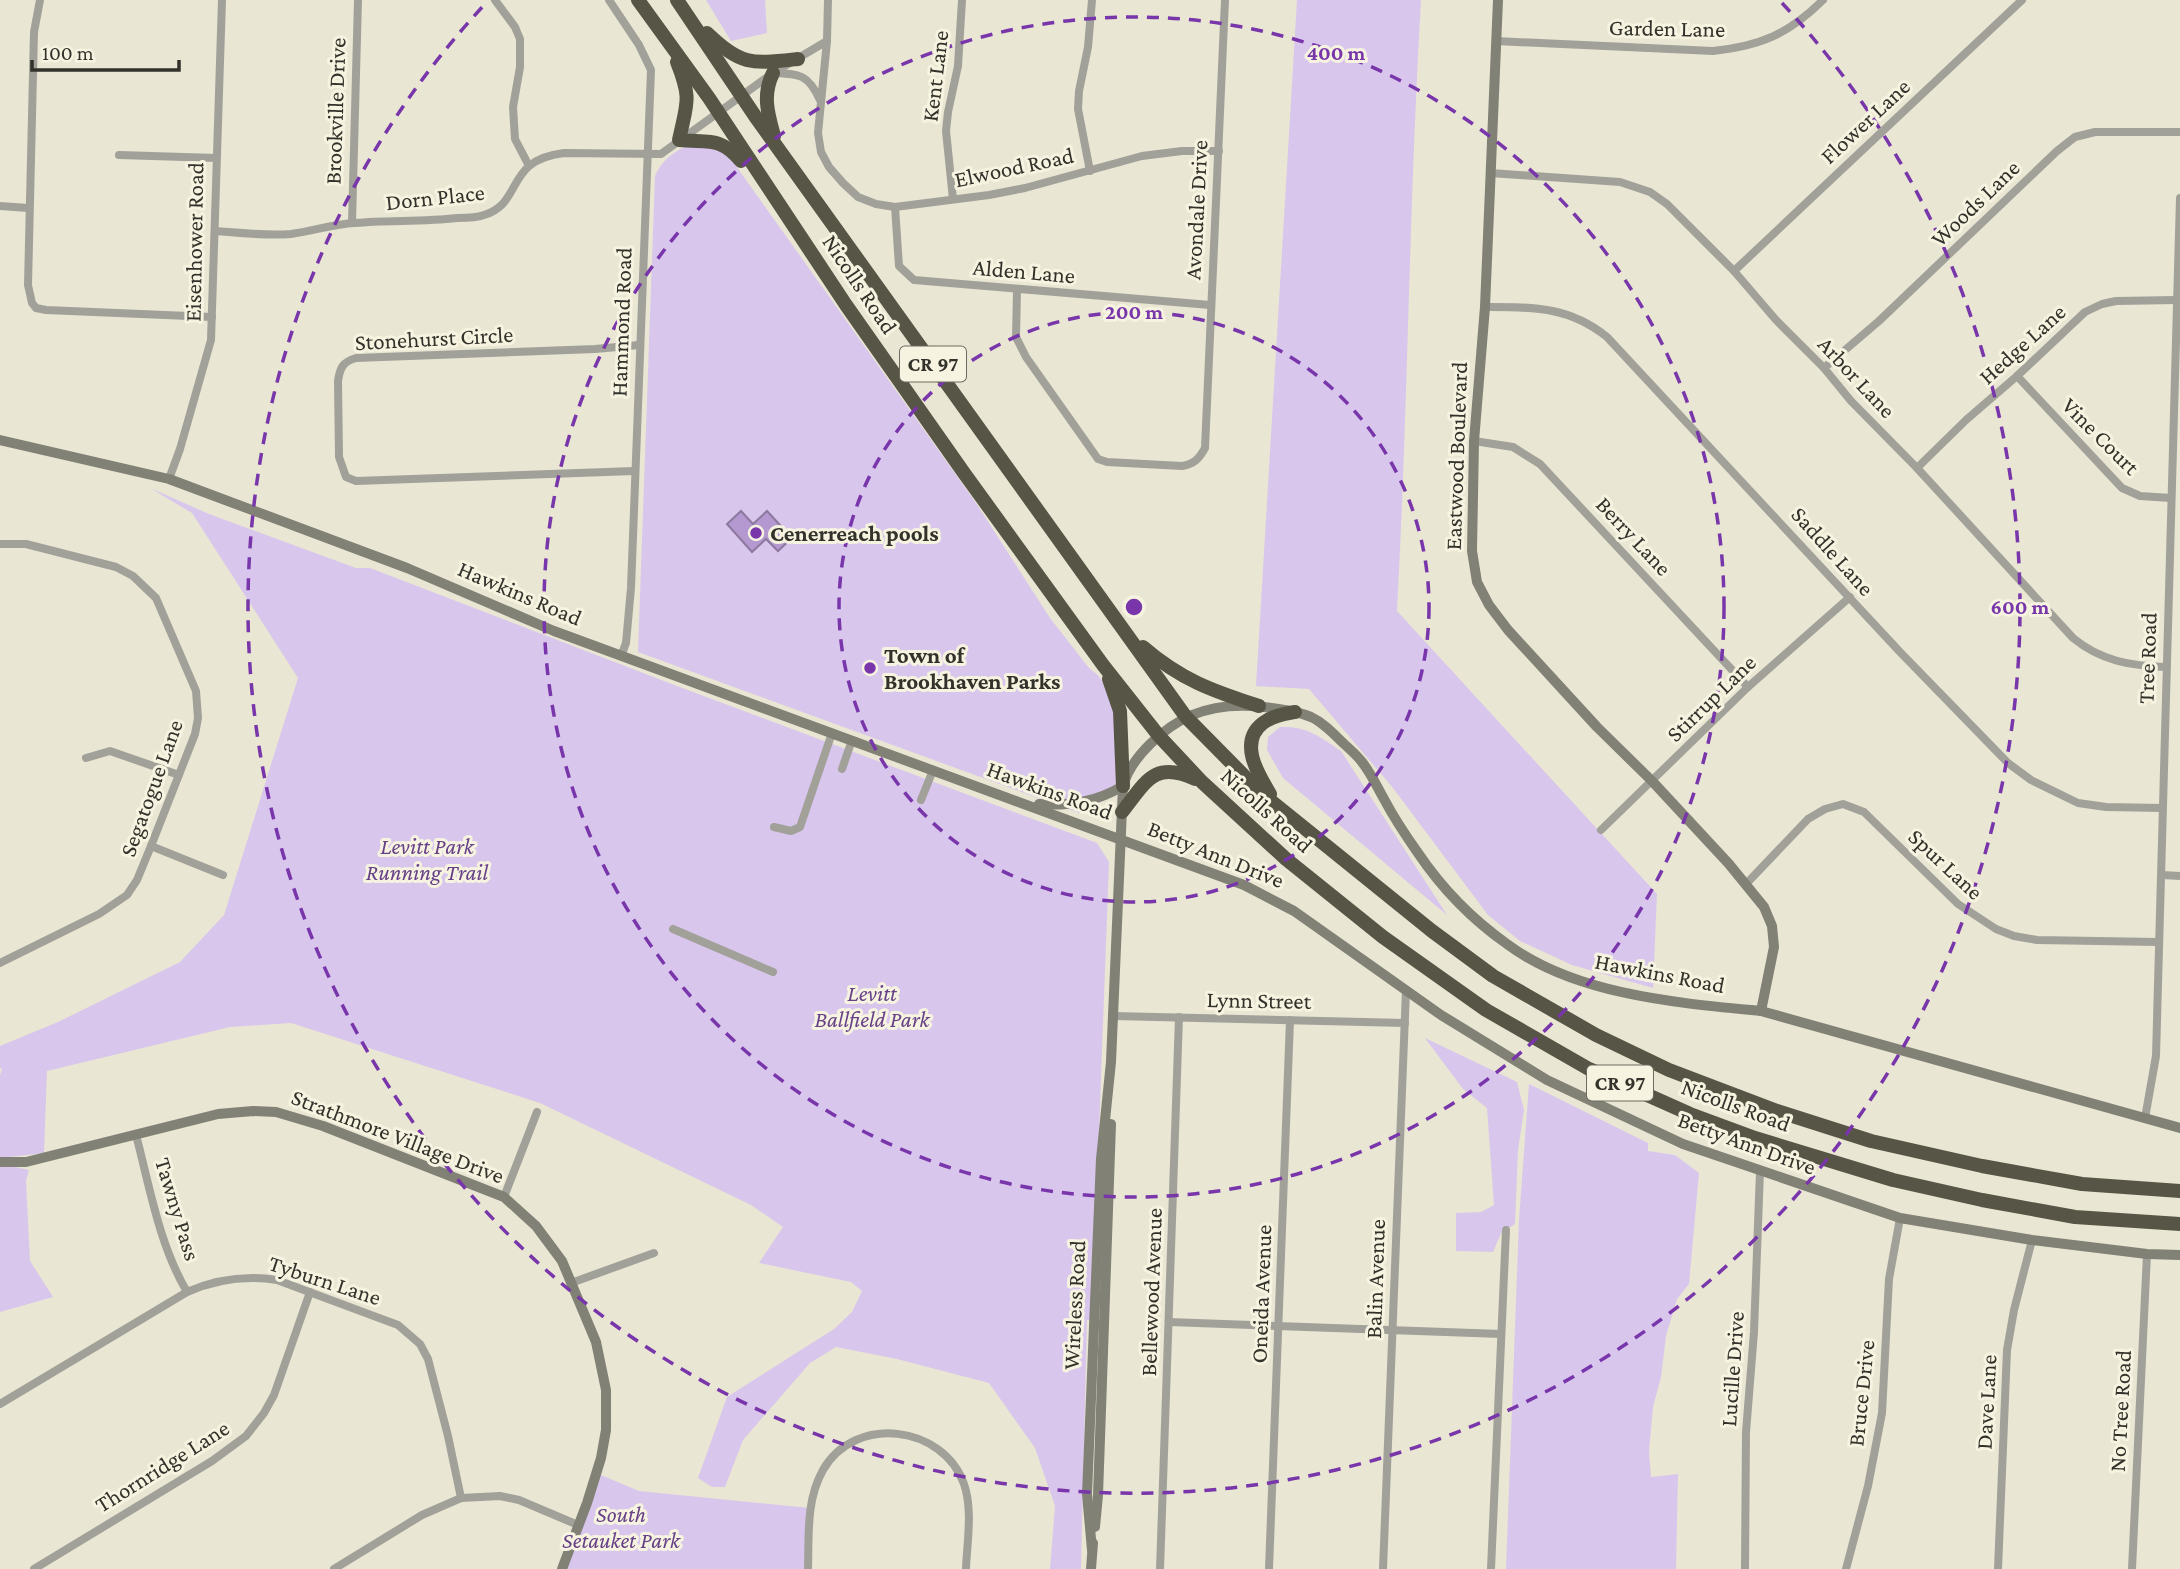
<svg xmlns="http://www.w3.org/2000/svg" width="2180" height="1569" font-family="'Crimson Pro',serif">
	<rect width="100%" height="100%" fill="#e9e6d3"/>
	<g fill="#d9c6ed">
		<path d="M706 0H765L767 33 731 41Z"/>
		<path d="M1297 0H1421C1409 204 1408 408 1397 611L1657 894 1653 988 1572 965 1520 941 1488 915 1393 788 1309 689 1256 686Z"/>
		<path d="M689 145 724 149 976 503 1050 618 1089 668 1098 675 1110 693 1117 708 1119 771 1114 791 1103 801 1079 813 638 652 655 176C662 160 673 152 689 145Z"/>
		<path d="M150 488 209 514 356 568H370L677 686 1097 843 1109 862 1092 1320H1087L1081 1569H1050L1055 1506 1035 1448 989 1383 897 1359 836 1347 810 1363 743 1440 725 1487H712L698 1478 727 1397 834 1329 852 1312 862 1291 851 1282 759 1263 783 1227 751 1205 540 1103 291 1023 230 1027 47 1071 44 1153 0 1158V1075L2 1069 0 1068V1046L58 1022 180 962 224 915 298 678 192 513Z"/>
		<path d="M1280 727C1307 726 1319 736 1341 751L1447 915 1283 778 1267 750 1268 737Z"/>
		<path d="M1425 1038 1517 1082 1524 1110 1518 1150 1515 1224 1501 1233 1493 1252 1456 1251V1213L1481 1212 1494 1205 1487 1108 1463 1089Z"/>
		<path d="M1529 1084 1648 1143V1151L1675 1155 1699 1173 1689 1284 1677 1299 1666 1336 1661 1377 1653 1407 1649 1451 1651 1477 1678 1474 1676 1569H1506L1519 1220Z"/>
		<path d="M0 1164 29 1170 26 1181 30 1261 53 1297 0 1312Z"/>
		<path d="M596 1473 639 1491 810 1508 808 1569H562Z"/>
	</g>
	<path fill="#b498d0" stroke="#8d799e" stroke-width="2" d="M741 511 753 524 767 511 792 538 778 551 766 539 752 552 727 524Z"/>
	<g fill="none" stroke-linecap="round" stroke-linejoin="round">
		<g stroke="#a2a199" stroke-width="8">
			<path d="M40 0 34 32 28 285 32 303 36 308 46 310 212 317"/>
			<path d="M495 0 515 27 520 39V67L513 107 515 139 528 164"/>
			<path d="M609 0 639 45 651 70 631 588 626 643 621 656"/>
			<path d="M828 0 827 41 818 133 821 152 829 167 843 183 858 197 876 204 895 207 989 195 1025 188 1142 156 1182 151H1219"/>
			<path d="M1496 41 1713 51C1760 46 1789 34 1823 0"/>
			<path d="M773 73C800 74 808 74 820 100"/>
			<path d="M119 155 216 158"/>
			<path d="M1090 171 1078 109 1079 91 1088 47 1092 0"/>
			<path d="M1490 173 1620 182 1650 192 1667 204 1734 271 1776 320 1824 368 1851 401 1917 468 2073 638C2101 661 2131 666 2166 667"/>
			<path d="M953 199 946 131 948 112 958 66 962 0"/>
			<path d="M0 206 28 208"/>
			<path d="M895 207 899 266 914 280 1210 305"/>
			<path d="M352 223 358 0"/>
			<path d="M216 231C241 233 266 236 291 234 313 231 334 224 355 223 389 220 423 222 457 218 466 218 476 218 484 215 524 203 504 160 564 153L661 154 773 73 827 41"/>
			<path d="M1734 271 2022 0"/>
			<path d="M1017 290 1016 337 1026 357 1098 459 1107 462 1182 466C1194 464 1199 459 1205 448L1225 0"/>
			<path d="M1485 307C1532 307 1569 306 1607 337L1900 652 2008 763 2031 780 2078 803 2106 807 2162 808"/>
			<path d="M1824 368 1879 321 2057 151 2075 137 2095 132H2180"/>
			<path d="M2017 376 2122 488 2140 496 2171 498"/>
			<path d="M1474 441 1513 447 1540 464 1748 687"/>
			<path d="M1917 468 1966 420 2017 376 2085 312 2102 304 2116 301 2176 300"/>
			<path d="M634 471 356 481 346 477 339 457 338 381C340 367 343 362 356 358L595 349 639 345"/>
			<path d="M169 479 180 449 211 340 222 0"/>
			<path d="M0 544H26L116 567 133 576 156 598 196 691 198 718 195 734 151 846 137 880 127 895 99 914 0 963"/>
			<path d="M86 758 110 751 179 775"/>
			<path d="M842 769 852 740"/>
			<path d="M921 800 933 770"/>
			<path d="M774 827 791 831 800 827 832 733"/>
			<path d="M1601 830 1748 687 1850 597"/>
			<path d="M151 846 223 875"/>
			<path d="M2162 875 2180 876"/>
			<path d="M1747 883 1808 819 1825 809 1843 804 1864 812 1958 904 1996 929 2014 936 2037 940 2159 942"/>
			<path d="M673 929 773 972"/>
			<path d="M1113 1016 1405 1023"/>
			<path d="M2145 1118 2156 1056 2180 198"/>
			<path d="M136 1135C150 1188 159 1244 187 1292"/>
			<path d="M504 1197 537 1112"/>
			<path d="M571 1283 654 1253"/>
			<path d="M1169 1322 1501 1334"/>
			<path d="M0 1404 187 1292C217 1279 245 1275 277 1280L398 1325 420 1344 428 1359 448 1436 461 1498"/>
			<path d="M34 1569 212 1461 246 1436 264 1413 274 1395 310 1292"/>
			<path d="M334 1569 422 1515 461 1498 500 1496 519 1500 578 1525"/>
			<path d="M808 1569C809 1535 806 1500 823 1470 855 1414 943 1425 964 1484 973 1510 967 1542 966 1569"/>
			<path d="M1160 1569 1179 1017"/>
			<path d="M1269 1569 1290 1020"/>
			<path d="M1383 1569 1406 990"/>
			<path d="M1491 1569 1506 1230"/>
			<path d="M1745 1569 1746 1432 1754 1332 1760 1171"/>
			<path d="M1846 1569 1868 1486 1882 1413 1889 1279 1900 1218"/>
			<path d="M1998 1569 2007 1350 2014 1310 2032 1240"/>
			<path d="M2132 1569 2147 1254"/>
		</g>
		<g stroke="#828175" stroke-width="10">
			<path d="M1498 0 1485 307 1474 441 1472 551 1477 582 1489 605 1508 630 1597 727 1652 781 1729 864 1764 907 1772 926 1774 947 1761 1011"/>
			<path d="M0 440 169 479 407 568 554 631 1244 885 1294 911 1441 1015 1547 1080 1683 1144 1900 1218 2032 1240 2147 1254 2180 1255"/>
			<path d="M1039 804C1071 806 1096 802 1123 786"/>
			<path d="M0 1162H26L218 1114 253 1111 276 1112 323 1126 504 1197 536 1226 562 1261 596 1342 606 1390V1430L601 1458 587 1503 562 1569"/>
			<path d="M1095 1527 1098 1495 1111 1124"/>
			<path d="M1092 1550 1087 1494 1101 1159 1111 1062 1123 786C1131 757 1164 727 1192 715 1216 705 1239 704 1264 707 1280 709 1296 711 1311 717 1322 722 1331 731 1340 740 1347 747 1356 754 1362 762 1371 773 1377 787 1384 799 1394 818 1406 836 1418 853 1441 887 1473 920 1507 944 1575 995 1678 1003 1761 1011L2180 1128"/>
			<path d="M1091 1569 1093 1543"/>
		</g>
		<g stroke="#575545" stroke-width="14">
			<path d="M638 0 709 98 846 305 964 473 1103 665 1159 736 1202 782 1286 859 1383 937 1486 1010 1589 1069 1690 1114 1755 1138 1893 1180 1982 1200 2075 1217 2180 1224"/>
			<path d="M677 0 757 119 1186 717 1261 793 1432 931 1493 976 1596 1035 1669 1070 1777 1111 1871 1141 1982 1166 2082 1184 2180 1191"/>
			<path d="M707 33C742 66 751 64 798 59"/>
			<path d="M677 62C692 100 687 102 679 140 708 143 720 136 741 161"/>
			<path d="M773 73C762 95 768 114 774 136"/>
			<path d="M1143 647C1181 680 1213 691 1259 706"/>
			<path d="M1109 679 1120 711 1123 786"/>
			<path d="M1270 794C1258 774 1238 742 1263 723 1272 716 1284 714 1295 712"/>
			<path d="M1122 812C1146 782 1154 760 1195 779"/>
		</g>
	</g>
	<g fill="none" stroke="#7836aa" stroke-width="3.5" stroke-dasharray="12 9">
		<circle cx="1134" cy="607" r="295"/>
		<circle cx="1134" cy="607" r="590"/>
		<path d="M1782 3A886 886 0 1 1 486 3"/>
	</g>
	<g fill="#7836aa" stroke="#f6f3e0" stroke-width="2.5">
		<circle cx="756" cy="533" r="7"/>
		<circle cx="870" cy="668" r="7"/>
	</g>
	<g text-anchor="middle" dominant-baseline="central" stroke-width="6" stroke-linejoin="round" paint-order="stroke">
		<g fill="#f6f3e0" stroke="#6d6b61" stroke-width="2">
			<rect x="900" y="346.5" width="66" height="35" rx="5"/>
			<rect x="1587" y="1065.5" width="66" height="35" rx="5"/>
		</g>
		<g font-size="21" font-weight="bold" fill="#32312a">
			<text x="933" y="364">CR 97</text>
			<text x="1620" y="1083">CR 97</text>
		</g>
		<g font-size="23" fill="#32312a" stroke="#f6f3e0">
			<text transform="translate(1667 28) rotate(1)">Garden Lane</text>
			<text transform="translate(935 76) rotate(-83)">Kent Lane</text>
			<text transform="translate(335 111) rotate(-88)">Brookville Drive</text>
			<text transform="translate(1865 121) rotate(-43)">Flower Lane</text>
			<text transform="translate(1014 167) rotate(-12)">Elwood Road</text>
			<text transform="translate(435 197) rotate(-6)">Dorn Place</text>
			<text transform="translate(1975 203) rotate(-44)">Woods Lane</text>
			<text transform="translate(1196 210) rotate(-87)">Avondale Drive</text>
			<text transform="translate(194 242) rotate(-89)">Eisenhower Road</text>
			<text transform="translate(1024 271) rotate(5)">Alden Lane</text>
			<text transform="translate(860 284) rotate(56)">Nicolls Road</text>
			<text transform="translate(621 322) rotate(-88)">Hammond Road</text>
			<text transform="translate(434 338) rotate(-3)">Stonehurst Circle</text>
			<text transform="translate(2022 344) rotate(-42)">Hedge Lane</text>
			<text transform="translate(1857 377) rotate(47)">Arbor Lane</text>
			<text transform="translate(2101 436) rotate(45)">Vine Court</text>
			<text transform="translate(1456 456) rotate(-88)">Eastwood Boulevard</text>
			<text transform="translate(1634 536) rotate(47)">Berry Lane</text>
			<text transform="translate(1833 551) rotate(48)">Saddle Lane</text>
			<text transform="translate(520 593) rotate(23)">Hawkins Road</text>
			<text transform="translate(2147 658) rotate(-88)">Tree Road</text>
			<text transform="translate(1711 698) rotate(-44)">Stirrup Lane</text>
			<text transform="translate(151 788) rotate(-70)">Segatogue Lane</text>
			<text transform="translate(1050 790) rotate(20)">Hawkins Road</text>
			<text transform="translate(1267 810) rotate(42)">Nicolls Road</text>
			<text transform="translate(1216 854) rotate(22)">Betty Ann Drive</text>
			<text transform="translate(1946 864) rotate(43)">Spur Lane</text>
			<text transform="translate(1660 973) rotate(11)">Hawkins Road</text>
			<text transform="translate(1259 1000) rotate(1)">Lynn Street</text>
			<text transform="translate(1736 1105) rotate(20)">Nicolls Road</text>
			<text transform="translate(398 1136) rotate(21)">Strathmore Village Drive</text>
			<text transform="translate(1747 1143) rotate(20)">Betty Ann Drive</text>
			<text transform="translate(178 1209) rotate(73)">Tawny Pass</text>
			<text transform="translate(1375 1279) rotate(-88)">Balin Avenue</text>
			<text transform="translate(325 1280) rotate(18)">Tyburn Lane</text>
			<text transform="translate(1151 1292) rotate(-88)">Bellewood Avenue</text>
			<text transform="translate(1261 1294) rotate(-88)">Oneida Avenue</text>
			<text transform="translate(1074 1305) rotate(-87)">Wireless Road</text>
			<text transform="translate(1732 1369) rotate(-86)">Lucille Drive</text>
			<text transform="translate(1861 1393) rotate(-84)">Bruce Drive</text>
			<text transform="translate(1986 1402) rotate(-87)">Dave Lane</text>
			<text transform="translate(2120 1411) rotate(-87)">No Tree Road</text>
			<text transform="translate(162 1466) rotate(-32)">Thornridge Lane</text>
		</g>
		<g font-size="23" font-weight="bold" fill="#32312a" stroke="#f6f3e0" text-anchor="start">
			<text x="770" y="533">Cenerreach pools</text>
			<text x="884" y="655">Town of<tspan x="884" dy="26">Brookhaven Parks</tspan></text>
		</g>
		<g font-size="23" font-style="italic" fill="#674187" stroke="#f6f3e0">
			<text x="427" y="846">Levitt Park<tspan x="427" dy="26">Running Trail</tspan></text>
			<text x="872" y="993">Levitt<tspan x="872" dy="26">Ballfield Park</tspan></text>
			<text x="621" y="1514">South<tspan x="621" dy="26">Setauket Park</tspan></text>
		</g>
	</g>
	<circle cx="1134" cy="607" r="10" fill="#7836aa" stroke="#f6f3e0" stroke-width="3.5"/>
	<g font-size="21" text-anchor="middle" font-weight="bold" fill="#7836aa" stroke="#f6f3e0" stroke-width="6" stroke-linejoin="round" paint-order="stroke">
		<text x="1336" y="60">400 m</text>
		<text x="1134" y="319">200 m</text>
		<text x="2020" y="614">600 m</text>
	</g>
	<path d="M32 60v10h147v-10" fill="none" stroke="#32312a" stroke-width="3.5"/>
	<text x="42" y="60" font-size="21" fill="#32312a" stroke="#f6f3e0" stroke-width="5" paint-order="stroke">100 m</text>
</svg>
